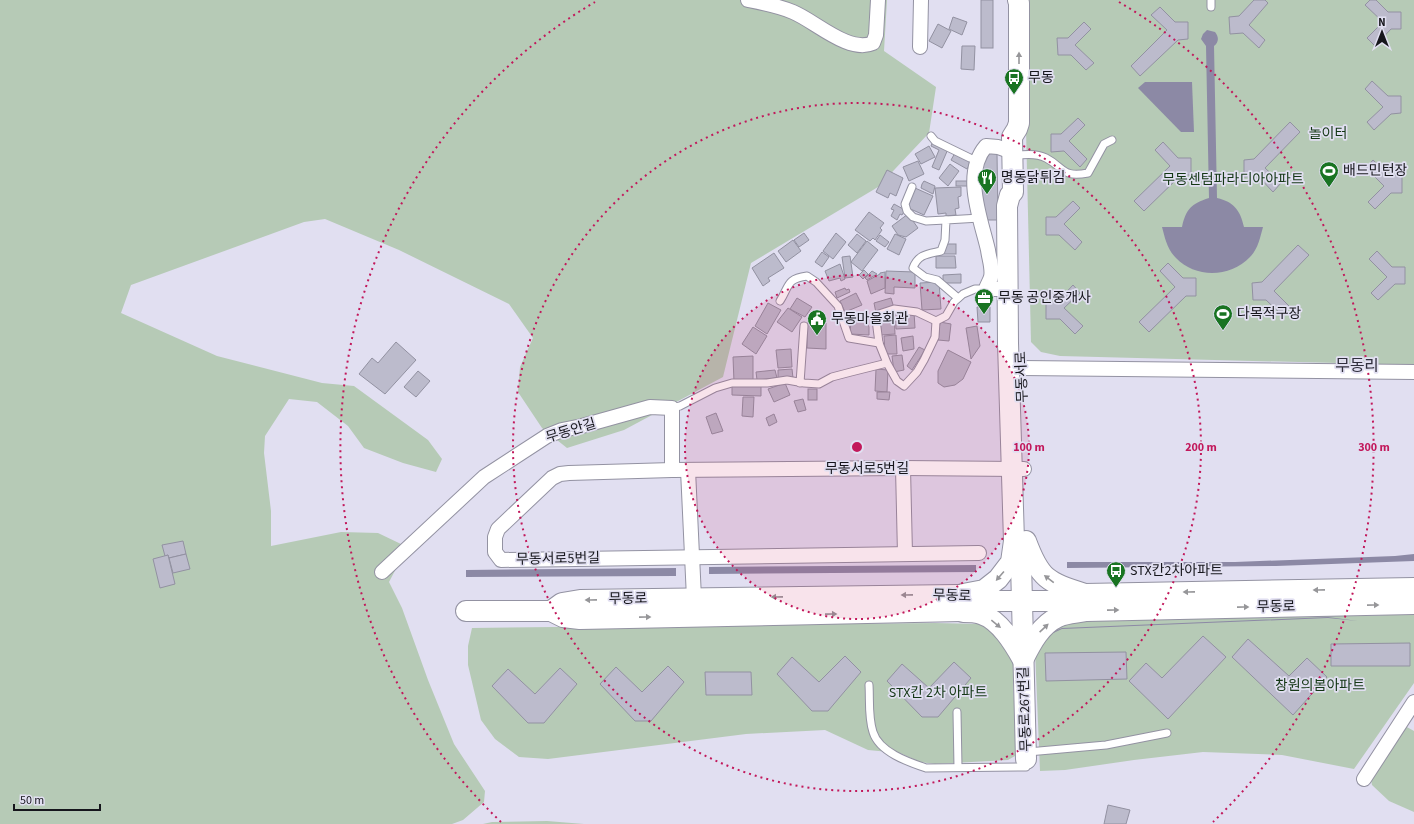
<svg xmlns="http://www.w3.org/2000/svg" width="1414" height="824" font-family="'Source Sans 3','Noto Sans KR',sans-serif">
	<rect width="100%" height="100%" fill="#e1dff1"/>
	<g fill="#b6cab6">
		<path d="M0 0H887L884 51 936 87 929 133 878 187 751 263 723 377 624 430 567 448 542 428 518 392 520 367 533 338 509 304 399 250 325 219 304 222 131 285 121 313 217 356 322 383 354 386 428 440 442 459 436 472 403 463 364 448 348 426 317 402 289 399 265 436 264 453 271 511V546L341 532 378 533 401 544 399 563 389 582 402 608 428 680 454 744 485 791 484 802 463 820 452 824H0Z"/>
		<path d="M1023 0H1414V365L1060 356 1041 352 1031 342Z"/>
		<path d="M1329 611 1360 616 1414 614V683L1354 769 1282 755 1203 752 1134 760 1065 770 1040 771 1035 650 1047 630 1065 621Z"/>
		<path d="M935 623 981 624 998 631 1013 658V686L1017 745 1015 756 1008 760 935 764 920 762 900 753 868 750 825 730 746 734 548 759 519 757 495 739 481 720 468 665V646L472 628Z"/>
		<path d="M1405 726 1414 731V812L1389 801 1372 785 1371 779Z"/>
		<path d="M547 821 584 824H483L492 822Z"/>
	</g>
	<g fill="#8c89a5">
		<path d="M1207 30 1215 32C1219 37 1219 42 1214 46L1217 198C1234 202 1240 210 1244 227H1263C1260 238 1258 249 1250 257 1230 278 1195 278 1176 258 1167 249 1165 238 1162 227H1182C1186 209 1191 204 1209 198L1206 46 1201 39 1203 34Z"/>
		<path d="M1145 82H1192L1194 132H1181L1138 88Z"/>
		<path d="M1414 554V561L1276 566 1067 568V562H1235L1395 556Z"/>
		<path d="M976 565V572L709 574V567Z"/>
		<path d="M676 568V576L466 577V570Z"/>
		<path d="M1328 617 1358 621 1414 620 1358 621 1328 618 1062 629 1051 634 1053 632 1062 628Z"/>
	</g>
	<g fill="#bcbbcc" stroke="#9291a1">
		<rect x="981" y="0" width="12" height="48"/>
		<path d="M1254 0H1265L1268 3 1249 25 1265 40 1259 48 1243 33 1230 34 1229 17 1239 16Z"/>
		<path d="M1370 0H1376L1388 12H1401V29H1391L1375 46 1367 38 1383 22 1365 5Z"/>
		<path d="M1160 7 1175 22H1188V39L1178 40 1140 76 1131 66 1167 30 1151 15Z"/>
		<path d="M953 17 967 22 962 35 949 29Z"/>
		<path d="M1084 22 1091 29 1075 45 1094 63 1086 70 1071 55H1058L1057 38H1068Z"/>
		<path d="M938 24 951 31 942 48 929 41Z"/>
		<path d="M962 46H975L974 70 961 69Z"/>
		<path d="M1372 81 1388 96H1401V113L1391 114 1374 130 1367 122 1383 107 1365 89Z"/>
		<path d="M1078 118 1085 125 1069 141 1087 159 1080 167 1064 151 1051 152V134H1061Z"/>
		<path d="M1290 122 1300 132 1265 168 1281 183 1273 192 1258 176 1244 177V160L1254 159Z"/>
		<path d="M933 141 948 149 939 170 932 167 939 150 931 146Z"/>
		<path d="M1163 142 1178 158H1191V175H1181L1144 211 1134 201 1170 166 1155 150Z"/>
		<path d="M929 146 935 157 921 164 915 154Z"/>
		<path d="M955 153 971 162 967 169 951 160Z"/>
		<path d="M997 153 998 220H984L977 191 985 154Z"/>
		<path d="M1373 160 1389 175H1402V193H1391L1375 209 1368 202 1384 186 1366 168Z"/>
		<path d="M918 161 924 174 909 181 903 167Z"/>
		<path d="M950 164 959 171 948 186 939 178Z"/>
		<path d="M887 170 903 178 896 196 890 193 888 198 876 192Z"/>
		<path d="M924 181 935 186 933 194 921 188 922 184Z"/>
		<rect x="956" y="181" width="13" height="5"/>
		<path d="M961 187V196L958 197 959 208 955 209 956 215 946 216V213L938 214 935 188Z"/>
		<path d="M915 188 933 196 924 215 906 207Z"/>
		<path d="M1073 201 1080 208 1064 224 1082 242 1075 250 1059 235H1046V217H1056Z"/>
		<path d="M894 204 905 210 902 215 900 214 897 220 891 216 894 210 891 209Z"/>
		<path d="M869 212 884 223 880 228 882 230 875 240 873 238 870 241 855 230Z"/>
		<path d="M908 214 918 228 906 237 898 235 892 226Z"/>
		<path d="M804 233 809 240 799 247 794 240Z"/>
		<path d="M836 233 846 242 833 259 823 251Z"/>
		<path d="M857 234 866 241 857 253 848 245Z"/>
		<path d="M895 234 906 239 899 255 887 249Z"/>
		<path d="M880 235 889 242 885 247 876 241Z"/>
		<path d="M793 240 801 251 786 262 778 251Z"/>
		<path d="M867 241 878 250 862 271 851 262Z"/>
		<rect x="944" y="244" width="12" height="10"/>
		<path d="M1298 245 1309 255 1274 291 1290 307 1282 315 1266 300H1253L1252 283 1262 282Z"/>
		<path d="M1377 251 1392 267H1405V284H1395L1378 300 1371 293 1387 277 1369 259Z"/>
		<path d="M822 252 829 257 822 267 815 262Z"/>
		<path d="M774 253 784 268 768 278 770 281 763 286 752 268Z"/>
		<path d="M850 256 853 277 845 278 842 257Z"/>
		<path d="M936 256H955L956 268H936Z"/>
		<path d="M1168 263 1183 278H1196V296H1186L1149 332 1139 322 1175 287 1160 271Z"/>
		<path d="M840 264 845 279 841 281 840 278 829 281 825 271Z"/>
		<path d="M864 270 868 274 863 279 859 275Z"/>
		<path d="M872 271 877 274 867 280 865 278Z"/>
		<path d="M886 271 915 272V288L894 287V294L885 293Z"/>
		<path d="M885 272V288L871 294 867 281 880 274V273Z"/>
		<path d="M961 274V283H943V275Z"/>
		<path d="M939 282 941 309 922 310 920 283Z"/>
		<path d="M1073 285 1080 293 1064 308 1083 326 1075 334 1060 319H1046V302H1057Z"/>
		<path d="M845 288 846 290 849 289 850 292 837 298 835 292Z"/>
		<path d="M856 293 862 305 845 312 840 301Z"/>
		<path d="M797 298 812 307 805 317 790 309Z"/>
		<path d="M891 298 894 308 876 313 874 303Z"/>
		<path d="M768 303 781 310 767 334 755 326Z"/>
		<path d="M977 307H990V322H978Z"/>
		<path d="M788 308 802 317 792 332 777 322Z"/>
		<path d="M914 312 915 328 896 329 895 313Z"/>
		<path d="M894 313 895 334 881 335 880 314Z"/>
		<path d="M851 320H866L869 327V335L850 334Z"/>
		<path d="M940 322 951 324 949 341 938 340Z"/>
		<path d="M807 323H826V349L807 348Z"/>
		<path d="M977 326 980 346 971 359 966 328Z"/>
		<path d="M753 327 767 336 756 354 742 344Z"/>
		<path d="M896 335 897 354H885L884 336Z"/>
		<path d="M913 336 914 349 903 351 901 338Z"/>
		<path d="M396 342 416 360 385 394 359 374 372 358 378 363Z"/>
		<path d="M919 347 925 350 912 370 907 366Z"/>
		<path d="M791 349 792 367 778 368 776 350Z"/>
		<path d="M948 350 971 362 963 379 955 385 944 387 938 383V371Z"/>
		<path d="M902 355 904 370 894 372 892 356Z"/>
		<path d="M753 356V381L734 382 733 357Z"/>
		<path d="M792 369 793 378H778V370Z"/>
		<path d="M876 369 888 370 887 392 875 391Z"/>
		<path d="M775 370 777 378 757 380 756 372Z"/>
		<path d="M418 371 430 381 416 397 404 387Z"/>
		<path d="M785 383 790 395 774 402 768 389Z"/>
		<path d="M732 384H761V396L732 395Z"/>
		<rect x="808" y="389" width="9" height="11"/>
		<path d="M877 392H890L889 400 877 399Z"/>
		<path d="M743 397H754L753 417 742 416Z"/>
		<path d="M803 399 806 410 798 412 794 401Z"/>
		<path d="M716 413 723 431 712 434 706 417Z"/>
		<path d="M774 414 777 422 769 426 766 418Z"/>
		<path d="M183 541 186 554 169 558 168 555 165 556 162 545Z"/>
		<path d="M186 554 190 569 173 573 169 558Z"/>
		<path d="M168 555 175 584 160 588 153 559Z"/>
		<path d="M1203 636 1226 657 1168 719 1129 681 1146 663 1162 678Z"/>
		<path d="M1248 639 1289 676 1307 658 1327 677 1293 715 1232 657Z"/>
		<path d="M1410 643V666H1331V644Z"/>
		<path d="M1126 652 1127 679 1046 681 1045 653Z"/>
		<path d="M845 656 861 672 828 711H812L777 674 792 657 819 682Z"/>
		<path d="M954 662 971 678 938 717H922L887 681 902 664 929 688Z"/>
		<path d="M668 666 684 682 651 721H635L600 684 616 667 642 692Z"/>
		<path d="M560 668 577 684 544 723H528L492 686 508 669 535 694Z"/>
		<path d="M705 672H751L752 695H706Z"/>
		<path d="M1108 805 1130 810 1126 824H1104Z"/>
	</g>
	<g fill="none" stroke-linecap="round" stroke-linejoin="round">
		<g stroke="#9392a2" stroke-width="9">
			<g id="service">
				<path d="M1211 0V7"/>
				<path d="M931 136 935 141 970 158 978 161"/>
				<path d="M1014 156C1025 154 1036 153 1046 158 1065 168 1062 178 1088 173L1104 144 1112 140"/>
				<path d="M912 187 905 204 907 211 913 217 926 221 946 220"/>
				<path d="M958 298 937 280 925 277 913 268C918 254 928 254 941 251L945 240 946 220 980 218"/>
				<path d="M780 301C790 285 786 279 807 276L816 282 838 306 849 338 879 343"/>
				<path d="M936 321 946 316 954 302 963 294 975 289H986"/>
				<path d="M800 383 804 326"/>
				<path d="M672 408 680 406 715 388 732 383H767L787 380 804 383 819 384 832 377 851 372 887 363 897 381 904 386 917 372 924 360 935 337 936 321 917 312 894 309 879 314 876 320 879 343 887 363"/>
				<path d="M869 685C870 700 868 717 873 732 879 752 908 762 926 768L1026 767"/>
				<path d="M957 712 958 767"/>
				<path d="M1028 752 1106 745 1167 733"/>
			</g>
		</g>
		<g stroke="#9392a2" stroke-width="16">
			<g id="minor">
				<path d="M748 0C763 3 779 6 793 12 815 21 849 54 873 43L876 35 878 0"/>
				<path d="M920 47 921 0"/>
				<path d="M1008 289H986C987 285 990 281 991 277 993 269 989 258 988 250 981 219 962 174 986 146L998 147 1012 152"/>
				<path d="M1021 368 1414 372"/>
				<path d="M903 468 905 554"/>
				<path d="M688 470 694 598"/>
				<path d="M979 553 501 560 495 552V537L498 529 552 478 560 474 569 473 672 470 903 468 1024 469"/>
				<path d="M382 572 484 477 547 436 562 430 582 426 650 407 672 408V470"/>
				<path d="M1364 779 1414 702"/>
			</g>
		</g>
		<g stroke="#9392a2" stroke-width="22">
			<g id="secondary">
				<path d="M1018 0 1019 3V123L1017 129 1012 137 1013 192 1010 195 1007 206 1008 343 1014 541 1017 555 1021 563 1026 759"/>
				<path d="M1026 541C1040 579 1047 582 1085 594"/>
				<path d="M963 594 984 590 998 579 1011 562 1014 541"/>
				<path d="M1062 601 1078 609 1086 611 1414 604"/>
				<path d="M466 611H551L563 617 580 619 961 611 979 607 987 601"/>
				<path d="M551 611 562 603 580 600 958 595 980 597 987 601H1062L1085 594 1414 588"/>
				<path d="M963 612C969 612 976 612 981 614 1000 620 1014 644 1023 660"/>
				<path d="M1024 658C1032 642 1041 625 1058 617 1066 613 1077 613 1086 611"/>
			</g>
		</g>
		<use href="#service" stroke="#fff" stroke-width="7"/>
		<use href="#minor" stroke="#fff" stroke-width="14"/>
		<use href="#secondary" stroke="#fff" stroke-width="20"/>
	</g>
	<defs><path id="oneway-solid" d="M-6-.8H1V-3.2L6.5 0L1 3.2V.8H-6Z"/></defs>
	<g fill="#969699">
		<use href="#oneway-solid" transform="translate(1019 58) rotate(-90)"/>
		<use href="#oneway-solid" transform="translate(1000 576) rotate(131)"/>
		<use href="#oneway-solid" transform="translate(1049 579) rotate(-143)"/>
		<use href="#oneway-solid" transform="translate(1319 590) rotate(179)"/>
		<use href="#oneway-solid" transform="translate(1189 592) rotate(179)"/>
		<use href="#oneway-solid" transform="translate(907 595) rotate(179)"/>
		<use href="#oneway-solid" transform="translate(777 597) rotate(179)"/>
		<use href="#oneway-solid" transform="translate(591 600) rotate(179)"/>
		<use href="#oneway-solid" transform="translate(1373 605) rotate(-1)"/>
		<use href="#oneway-solid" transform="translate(1243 607) rotate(-1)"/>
		<use href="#oneway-solid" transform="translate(1113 610) rotate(-1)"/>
		<use href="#oneway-solid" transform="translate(831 614) rotate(-1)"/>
		<use href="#oneway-solid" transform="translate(645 617) rotate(-1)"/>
		<use href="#oneway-solid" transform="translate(996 624) rotate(39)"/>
		<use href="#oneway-solid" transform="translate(1044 628) rotate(-43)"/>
	</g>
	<circle cx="857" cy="447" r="172" fill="#c2185b" fill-opacity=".12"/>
	<g fill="none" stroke="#c2185b" stroke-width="2" stroke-dasharray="2 4">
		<circle cx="857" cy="447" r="172"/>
		<circle cx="857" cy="447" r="344"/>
		<path d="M501 822A517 517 0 0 1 595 2M1119 2A517 517 0 0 1 1213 822"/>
	</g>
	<defs>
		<g id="bus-pin" transform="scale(1)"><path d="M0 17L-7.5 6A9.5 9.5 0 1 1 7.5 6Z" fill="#197422" stroke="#e1dff1"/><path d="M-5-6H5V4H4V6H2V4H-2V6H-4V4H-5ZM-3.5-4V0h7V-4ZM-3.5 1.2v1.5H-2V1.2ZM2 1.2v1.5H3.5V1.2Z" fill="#fff"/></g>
		<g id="stadium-pin" transform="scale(1)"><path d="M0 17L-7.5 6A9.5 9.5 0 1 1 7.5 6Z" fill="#197422" stroke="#e1dff1"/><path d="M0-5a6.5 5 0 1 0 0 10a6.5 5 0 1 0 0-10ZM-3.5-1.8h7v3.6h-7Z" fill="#fff"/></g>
		<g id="restaurant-pin" transform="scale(1)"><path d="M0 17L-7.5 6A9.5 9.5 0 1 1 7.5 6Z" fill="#197422" stroke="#e1dff1"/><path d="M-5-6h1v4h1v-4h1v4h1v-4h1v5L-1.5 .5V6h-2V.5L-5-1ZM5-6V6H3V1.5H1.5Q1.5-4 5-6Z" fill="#fff"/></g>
		<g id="office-pin" transform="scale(1)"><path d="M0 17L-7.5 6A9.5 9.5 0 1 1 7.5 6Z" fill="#197422" stroke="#e1dff1"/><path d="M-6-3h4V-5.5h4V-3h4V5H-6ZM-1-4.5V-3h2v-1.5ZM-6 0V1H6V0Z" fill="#fff"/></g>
		<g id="civic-pin" transform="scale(1)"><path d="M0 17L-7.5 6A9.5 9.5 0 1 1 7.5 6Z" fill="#197422" stroke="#e1dff1"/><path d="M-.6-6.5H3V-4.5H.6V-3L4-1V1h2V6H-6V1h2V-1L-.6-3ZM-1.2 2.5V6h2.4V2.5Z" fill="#fff"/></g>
	</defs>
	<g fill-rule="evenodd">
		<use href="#bus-pin" x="1014" y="78"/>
		<use href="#stadium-pin" x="1329" y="171"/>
		<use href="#restaurant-pin" x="987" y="178"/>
		<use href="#office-pin" x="984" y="298"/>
		<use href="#stadium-pin" x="1223" y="314"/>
		<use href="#civic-pin" x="817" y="319"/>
		<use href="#bus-pin" x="1116" y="571"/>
	</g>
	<g text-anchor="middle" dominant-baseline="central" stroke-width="3.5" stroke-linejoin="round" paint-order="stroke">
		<g font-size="14" fill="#16161c" stroke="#e1dff1" text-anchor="start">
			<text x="1028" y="78">무동</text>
			<text x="1343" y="171">배드민턴장</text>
			<text x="1001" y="178">명동닭튀김</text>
			<text x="998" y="298">무동 공인중개사</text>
			<text x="1237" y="314">다목적구장</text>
			<text x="831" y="319">무동마을회관</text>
			<text x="1130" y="571">STX칸2차아파트</text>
		</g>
		<g font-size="14" fill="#143715" stroke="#e1dff1">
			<text x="1328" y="134">놀이터</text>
			<text x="1233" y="180">무동센텀파라디아아파트</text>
			<text x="1320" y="686">창원의봄아파트</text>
			<text x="938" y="693">STX칸 2차 아파트</text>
		</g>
		<g font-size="14" fill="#16161c" stroke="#e1dff1">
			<text transform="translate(1022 377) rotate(-92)">무동서로</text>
			<text transform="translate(571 431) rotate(-17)">무동안길</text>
			<text x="867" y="469">무동서로5번길</text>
			<text transform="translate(558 559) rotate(-1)">무동서로5번길</text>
			<text transform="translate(952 596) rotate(2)">무동로</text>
			<text transform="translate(628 599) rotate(-1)">무동로</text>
			<text transform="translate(1276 607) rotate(-1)">무동로</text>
			<text transform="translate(1025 709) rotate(-92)">무동로267번길</text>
		</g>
		<g font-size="16" fill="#302f3d" stroke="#e1dff1">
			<text x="1357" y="366">무동리</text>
		</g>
	</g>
	<circle cx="857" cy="447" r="6" fill="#c2185b" stroke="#e1dff1" stroke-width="2"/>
	<g font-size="12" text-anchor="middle" font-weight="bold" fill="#c2185b" stroke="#e1dff1" stroke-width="3.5" stroke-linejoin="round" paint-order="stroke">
		<text x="1029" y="451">100 m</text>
		<text x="1201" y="451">200 m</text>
		<text x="1374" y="451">300 m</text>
	</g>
	<g transform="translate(1382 32)" stroke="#e1dff1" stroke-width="3" paint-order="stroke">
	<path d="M0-3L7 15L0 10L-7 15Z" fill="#16161c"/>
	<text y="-6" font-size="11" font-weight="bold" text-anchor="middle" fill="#16161c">N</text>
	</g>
	<path d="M14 804v6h86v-6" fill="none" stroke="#16161c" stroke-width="2"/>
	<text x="20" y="804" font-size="12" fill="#16161c" stroke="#e1dff1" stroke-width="3" paint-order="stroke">50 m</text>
</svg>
